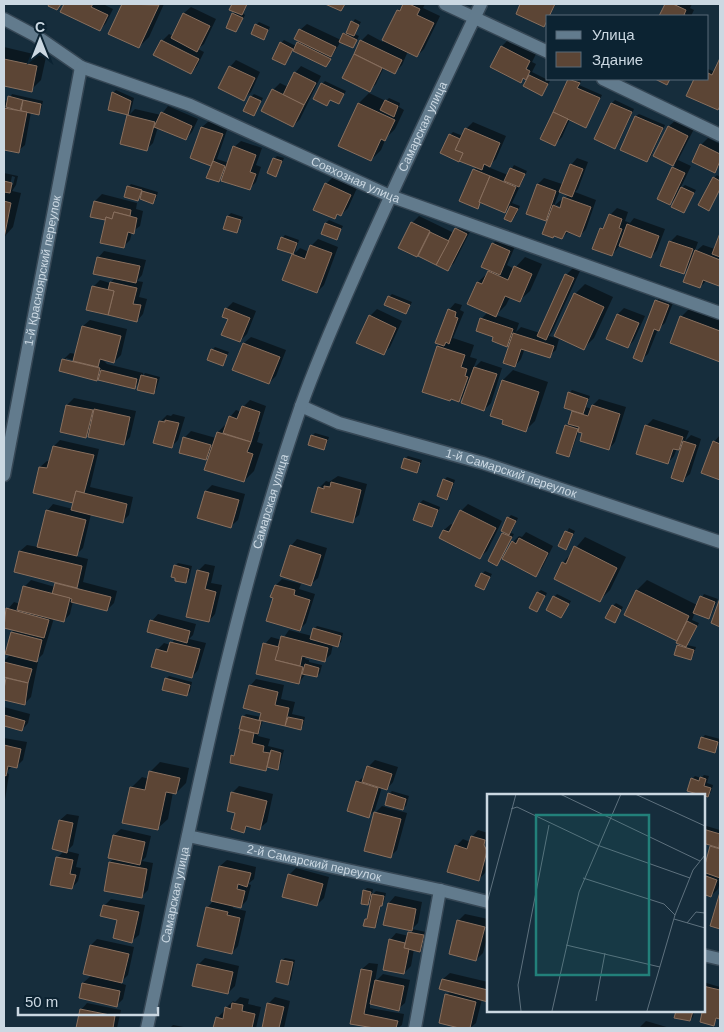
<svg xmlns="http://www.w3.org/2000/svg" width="724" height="1032" font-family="Helvetica,sans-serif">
	<rect width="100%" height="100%" fill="#162d3c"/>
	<g fill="#0007" fill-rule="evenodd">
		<path d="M66 4H103L113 9 106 23 100 30 62 12Z"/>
		<path d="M123 4H164L149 37 139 47 110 33Z"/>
		<path d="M234 4H247L242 13 245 15 236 31 233 14 236 11 231 9Z"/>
		<path d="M405 4H425L423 8 440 16 424 49 417 56 408 51 402 65 395 72 384 67 376 84 370 90 344 78 361 41 368 34 383 42 398 11Z"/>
		<path d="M522 4H556L543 26 517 13Z"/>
		<path d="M666 4H692L690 8 694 10 691 16H660Z"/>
		<path d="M191 7 216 19 204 44 198 49 204 52 197 66 191 73 155 55 163 40 169 34 173 36 184 13Z"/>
		<path d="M355 19 361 22 354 34 359 36 355 44 352 47 341 41 326 66 293 50 285 64 281 43 284 40 296 46 300 41V30L307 24 341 40Z"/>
		<path d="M259 22 270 27 263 39 256 25Z"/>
		<path d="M508 40 536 54 532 62 536 64 532 72 550 81 542 94 525 85 530 74 521 81 491 66 502 46Z"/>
		<path d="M4 47 46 57 41 80 31 90 4 84Z"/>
		<path d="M236 60 260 72 251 92 244 99 230 67Z"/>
		<path d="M720 60V107L718 109 688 95 696 79H708V69L715 72Z"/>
		<path d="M301 66 321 76 300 119 293 126 273 90 280 83 288 87 295 73Z"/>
		<path d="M570 79H582L579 85 602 95 588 123 585 126 570 119 562 137 555 144 542 138Z"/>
		<path d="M325 81 346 91 339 103 331 99 327 104 322 84Z"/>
		<path d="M116 90 134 98 130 114 110 109 113 93Z"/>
		<path d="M369 93 386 101 389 98 400 103 399 107 404 110 395 129 386 138 381 150 371 160 359 103Z"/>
		<path d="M12 94 43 101 41 110 38 113 31 112 25 145 18 151 4 149V100L8 101Z"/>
		<path d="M254 94 263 98 254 114 251 97Z"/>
		<path d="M615 100 634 109 618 144 615 147 612 103Z"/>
		<path d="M168 106 198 119 192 132 186 139 158 127 153 143 147 149 129 115 135 109 161 115Z"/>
		<path d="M639 114 665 125 650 158 647 161 636 116Z"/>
		<path d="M676 120 694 129 678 160 691 166 680 189 685 185 696 190 684 211 678 196 670 204 658 198 675 165 655 156 669 126Z"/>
		<path d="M209 121 228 127 217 159 229 163 234 147 241 141 262 148 256 165 261 167 256 182 250 188 225 174 218 180 213 165 191 158 202 127Z"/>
		<path d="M473 122 506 136 496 159 488 167 508 175 514 165 527 171 512 203 520 206 516 215 511 221 505 218 511 206 505 212 482 202 477 207 474 170 477 167 450 135 453 132 463 136 466 129Z"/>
		<path d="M708 138 720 144V165L714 171 701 145Z"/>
		<path d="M277 156 284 158 278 172 275 175 274 159Z"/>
		<path d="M577 158 588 162 578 189 575 192 596 200 586 229 580 236 569 231 562 238 551 213 545 219 538 184 544 178 562 184 571 165ZM560 191 568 195 563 201 561 200 554 206ZM556 205 566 209 556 208Z"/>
		<path d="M4 173 18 176 16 185 12 191 21 193 13 227 4 237ZM12 176 15 177 13 185H10Z"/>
		<path d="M717 175 720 177V186L709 210 714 178Z"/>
		<path d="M333 177 357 188 348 208 341 215 339 214 334 218 326 184Z"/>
		<path d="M131 184 158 192 156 199 153 202 140 198 138 200 128 187Z"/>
		<path d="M102 194 137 203 136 209 143 211 140 226 132 232 130 240 124 246 107 219 92 216 95 201Z"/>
		<path d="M617 208 628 212 625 221 630 223 634 218 665 229 657 250 651 257 620 245 612 255 601 229 607 223 610 215Z"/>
		<path d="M231 213 243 217 239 228 236 231 228 216Z"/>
		<path d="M419 216 454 233 462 223 472 228 454 263 448 269 400 248 412 223Z"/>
		<path d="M329 220 343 226 336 238 322 233 326 223Z"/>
		<path d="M285 235 299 240 295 253 300 248 309 252 311 246 318 239 338 247 324 285 317 292 293 255 295 253 278 248 282 238Z"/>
		<path d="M677 235 698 242 694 253 703 245 715 249 720 236V283L718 285 707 280 700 287 691 265 683 273 670 242Z"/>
		<path d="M499 237 516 244 507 265 514 269 525 257 542 264 530 291 519 301 510 297 506 305 496 315 519 323 516 332 521 327 540 333 566 275 573 268 580 271 552 332 549 336 559 339 556 350 549 356 525 348 521 359 515 366 512 340 507 345 495 336 481 319 488 312 468 303 478 282 491 270 493 244Z"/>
		<path d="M104 251 146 260 142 275 137 281 143 282 139 297 147 299 143 314 137 321 93 287 100 280 110 283 116 277 98 258Z"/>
		<path d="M585 284 613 297 594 338 584 348 575 294Z"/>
		<path d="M392 294 412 302 406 313 389 297Z"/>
		<path d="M663 294 675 298 665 323 658 329 648 354 641 360 657 301Z"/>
		<path d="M233 302 256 311 247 334 240 341 229 318 223 316 227 308Z"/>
		<path d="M455 303 462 305 460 310 464 312 453 338 474 345 470 357 477 359 473 369 481 361 502 368 491 403 484 410 466 394 459 401 438 346 441 344 449 310Z"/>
		<path d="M691 307 720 318V361L671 342 681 317Z"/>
		<path d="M624 308 645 316 634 340 628 347 608 338 618 314Z"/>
		<path d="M377 309 402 321 390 347 383 354 370 316Z"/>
		<path d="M90 320 127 329 121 355 114 362 101 358 107 364 143 373V376L145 373 160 377 156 390 153 393 141 381 134 388 61 370 64 359 70 353 76 354 83 326ZM66 358 79 362V364L66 361Z"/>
		<path d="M251 337 286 350 276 376 269 383 244 343Z"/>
		<path d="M215 347 229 352 222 364 212 350Z"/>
		<path d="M513 370 548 382 535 421 525 431 503 380Z"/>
		<path d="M572 390 590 396 586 407 592 409 593 405 599 399 626 407 615 442 609 449 579 431 571 453 568 456 566 426 570 423 575 410 569 393Z"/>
		<path d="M74 398 136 411 130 437 124 444 89 433 86 437 61 431 67 405Z"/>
		<path d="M250 400 266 406 258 432H260L257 442 263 444 254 471 244 481 211 454 206 459 184 438 191 431 216 438 218 432 228 422 230 417 236 410 241 412 243 407Z"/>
		<path d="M173 414 185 417 178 440 171 447 160 422 167 415 171 416Z"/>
		<path d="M653 419 689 431 685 441 691 435 701 439 690 474 683 480 684 443 677 448 674 456 668 463 646 426Z"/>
		<path d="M315 433 329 437 326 446 323 449 312 436Z"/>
		<path d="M720 435V479L703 473 714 442Z"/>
		<path d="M60 440 99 449 90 487 133 497 129 515 122 522 91 514 83 548 75 556 88 559 83 582 117 591 114 603 107 610 73 601 70 614 64 621 54 618 43 654 35 662H38L31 697 24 704 4 699 8 677 4 676V661L11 654 12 632 15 629 4 626V624L8 609 14 602 20 604 24 587 31 580 55 587 57 582 20 551 27 545 38 547 47 511 53 504 73 509 74 502 40 467 47 461H50L54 446Z"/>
		<path d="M408 456 422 460 419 469 416 472 405 459Z"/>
		<path d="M338 476 367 484 359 515 352 521 319 488 326 481 329 482Z"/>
		<path d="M447 477 455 480 450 495 447 498 444 480Z"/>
		<path d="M212 485 245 494 238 520 231 526 206 491Z"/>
		<path d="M423 500 440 507 434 523 431 526 415 519 420 503Z"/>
		<path d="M468 504 502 521 487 551 480 557 441 537 444 530 451 524 454 525 461 511Z"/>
		<path d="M511 515 518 518 511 533 514 534 497 564 490 561 504 531 508 518Z"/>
		<path d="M569 528 575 531 566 548 560 546Z"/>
		<path d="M526 532 553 546 542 568 535 575 513 542 519 536 522 537Z"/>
		<path d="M585 537 626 557 610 590 600 600 563 563Z"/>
		<path d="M297 539 327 548 318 578 311 584 291 546Z"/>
		<path d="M178 563 192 566 189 579 186 582 175 566Z"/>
		<path d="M205 564 215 566 211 583 222 585 215 614 209 621 198 571Z"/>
		<path d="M485 571 492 574 484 588 482 574Z"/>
		<path d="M282 579 301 584 299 589 315 594 306 623 300 629 274 597 276 585Z"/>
		<path d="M647 580 697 605 704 594 718 599 711 615 708 618 695 612 692 620 699 623 687 645 696 647 693 656 690 659 679 646 681 643 679 641 625 614 637 590Z"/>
		<path d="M541 590 547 593 537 610 538 592Z"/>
		<path d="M557 594 571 601 561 617 554 597Z"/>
		<path d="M616 603 623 607 615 621 613 606Z"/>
		<path d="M158 614 196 624 193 635 189 639 206 643 198 670 192 677 157 650 164 643 171 645 175 638 152 621Z"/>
		<path d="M317 626 343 633 341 642 338 645 333 644 331 654 324 661 306 656 305 659 309 660V662L322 665 320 673 317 676 306 673 299 683 258 673 265 644 271 637 282 640 289 630 312 636 314 629Z"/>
		<path d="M169 676 192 682 190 692 187 695 166 679Z"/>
		<path d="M256 679 284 685 281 699 295 702 292 714 305 717 303 726 300 729 288 721 284 725 263 720 258 736 270 739 268 746 284 750 280 765 277 768 269 766 265 770 233 756 237 752 243 717 246 714 261 717 262 712 250 686Z"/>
		<path d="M4 707 30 714 28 723 22 730 4 725Z"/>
		<path d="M705 735 720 739 717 748 714 751 702 738Z"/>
		<path d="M4 738 27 742 23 760 16 767 12 766 6 773 9 774 4 806Z"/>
		<path d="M375 760 398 767 393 782 387 789 382 787 375 810 368 817 357 782 365 776 368 767Z"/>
		<path d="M160 762 189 768 186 783 176 793 173 792 168 819 157 829 132 787 142 777 149 779 150 772Z"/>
		<path d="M704 775 709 776 707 783 713 785 711 792 708 795 692 779 695 776 701 778Z"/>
		<path d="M239 786 273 794 267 822 260 828 249 825 244 831 237 812 232 793Z"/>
		<path d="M392 791 409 796 406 806 402 809 389 794Z"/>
		<path d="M382 806 407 813 397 850 390 857 375 813Z"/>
		<path d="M67 814 79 816 73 845 67 851 79 854 76 867 81 868 78 881 72 888 52 884 58 857 64 851 60 820Z"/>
		<path d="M703 825 720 830V882L718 889 711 896 703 893V867H705L713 845 703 842Z"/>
		<path d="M121 829 151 836 146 857 142 861 153 863 148 890 141 897 110 862 115 858 114 835Z"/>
		<path d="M478 830 488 833V864L485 873 479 879 456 846 463 839 470 842 472 837Z"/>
		<path d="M227 860 256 867 254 879 248 884 251 885 247 900 241 907 234 905 233 908 246 911 238 946 232 953 199 945 208 907 214 900H212L220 866Z"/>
		<path d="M296 868 329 877 324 898 317 905 289 875Z"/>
		<path d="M367 888 373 889 372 895 376 891 386 893 384 902 381 905 377 924 374 927 366 919 368 917 372 900 368 904 364 891Z"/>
		<path d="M395 896 422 902 418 923 412 929 426 932 423 948 420 951 414 949 411 966 404 973 390 940 396 933 409 936 412 930 384 924 389 903Z"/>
		<path d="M111 899 145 905 139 935 132 941 119 919 104 906Z"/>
		<path d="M465 914 488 919V934L483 953 476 960 450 953 459 920Z"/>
		<path d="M97 939 134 947 128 975 120 983 126 985 123 999 117 1005 80 998 83 983 92 975 91 945Z"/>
		<path d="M205 958 239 966 235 986 228 993 198 965Z"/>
		<path d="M285 958 295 960 291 980 288 983 282 961Z"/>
		<path d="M369 963 378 964 375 982 383 974 410 980 405 1003 398 1009 370 1003V1008L404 1014 402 1025 398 1028H369L371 1026 352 1023 362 969Z"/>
		<path d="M450 973 488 982V1000L482 999 476 1023 470 1028H464L440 1022 447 995 451 991 443 979Z"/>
		<path d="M703 982 720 987V1017H718L714 1024 705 1007 703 1006Z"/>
		<path d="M240 997 249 999 248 1004 261 1007 256 1028H215L217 1018 224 1011H225L226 1008 233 1001 235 1002Z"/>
		<path d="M275 997 290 1001 284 1028H263L268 1004Z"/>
		<path d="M87 1003 121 1010 117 1028H77L81 1010Z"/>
		<path d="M677 1011H694L693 1017 690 1020 676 1017Z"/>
		<path d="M646 1021 670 1028H639Z"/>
		<path d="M173 1025 189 1028H170Z"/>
	</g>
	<g fill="#5c4535" stroke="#886f5e">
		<path d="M49 4H61L57 10 48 6Z"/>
		<path d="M64 4H93L91 7 108 15 100 31 60 12Z"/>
		<path d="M122 4 159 5 139 48 108 34Z"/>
		<path d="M232 4H247L242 15 229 10Z"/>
		<path d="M325 4H345L341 11Z"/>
		<path d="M403 4H409L420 9 417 15 434 23 417 57 382 40 397 10 400 11Z"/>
		<path d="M520 4H555L544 27 516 14Z"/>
		<path d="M665 4H673L686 10 684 15 688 16H659Z"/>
		<path d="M183 13 210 26 197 52 171 38Z"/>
		<path d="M232 13 243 18 236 32 226 28Z"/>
		<path d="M351 21 359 25 354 36 346 33Z"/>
		<path d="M255 24 268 30 264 40 251 34Z"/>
		<path d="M299 29 336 47 331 57 294 39Z"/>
		<path d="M343 33 357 40 353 48 339 42Z"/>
		<path d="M161 40 199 59 191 74 153 55Z"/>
		<path d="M360 40 402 60 395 74 354 54Z"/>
		<path d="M280 42 293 49 285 65 272 59Z"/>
		<path d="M297 42 331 59 326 67 293 51Z"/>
		<path d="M501 46 530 61 526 69 530 71 526 80 523 78 521 83 490 67Z"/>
		<path d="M354 54 382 68 370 92 342 78Z"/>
		<path d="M720 58V106L718 110 686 96 694 79H708V73L712 75Z"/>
		<path d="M4 59 37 66 32 92 4 86Z"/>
		<path d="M229 66 255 78 244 101 218 88Z"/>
		<path d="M294 72 316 83 304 105 283 95Z"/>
		<path d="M529 75 548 84 542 96 523 86Z"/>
		<path d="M568 79 580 83 577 88 600 98 586 128 553 112Z"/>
		<path d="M655 79H670L667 85Z"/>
		<path d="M321 83 344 94 339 104 330 100 327 106 313 99Z"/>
		<path d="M272 89 304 105 293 127 261 111Z"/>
		<path d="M112 92 131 101 128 115 108 110Z"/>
		<path d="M8 96 23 100 20 111 6 107Z"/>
		<path d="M250 96 261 101 254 116 243 111Z"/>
		<path d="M23 100 41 104 39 115 21 111Z"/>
		<path d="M385 100 398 106 394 117 380 110Z"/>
		<path d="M358 103 395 120 385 141 381 139 371 161 338 146Z"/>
		<path d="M611 103 632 112 615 149 594 139Z"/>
		<path d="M4 108 27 112 19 153 4 150Z"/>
		<path d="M161 112 192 126 186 140 154 127Z"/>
		<path d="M553 112 568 119 555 146 540 139Z"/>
		<path d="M127 115 155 122 147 151 120 144Z"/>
		<path d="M635 116 663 128 647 162 620 150Z"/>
		<path d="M668 126 688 136 673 166 653 156Z"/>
		<path d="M201 127 223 134 211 166 190 158Z"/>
		<path d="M465 128 500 143 490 167 484 164 482 170 459 161 463 153 455 150Z"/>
		<path d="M449 134 460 139 455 150 463 153 459 162 440 153Z"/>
		<path d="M700 144 720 154V161L715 173 692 162Z"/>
		<path d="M233 146 256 155 250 172 256 174 250 190 221 181Z"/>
		<path d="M273 158 282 161 276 177 267 173Z"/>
		<path d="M213 161 225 166 219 182 206 178Z"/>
		<path d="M570 164 583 169 572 197 559 192Z"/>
		<path d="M672 167 685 173 670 205 657 199Z"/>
		<path d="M510 168 525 174 519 187 504 181Z"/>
		<path d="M473 169 490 176 479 202 480 203 478 209 459 201Z"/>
		<path d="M490 176 516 187 505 213 479 202Z"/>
		<path d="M713 177 720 181V189L709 211 698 205Z"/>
		<path d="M4 181 12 183 10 193 4 192Z"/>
		<path d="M325 183 351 195 341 216 337 214 335 219 313 210Z"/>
		<path d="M537 184 556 191 546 221 526 214Z"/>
		<path d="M127 186 142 190 138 201 124 197Z"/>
		<path d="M681 187 694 193 684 213 671 207Z"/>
		<path d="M142 191 156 195 153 204 140 199Z"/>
		<path d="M563 197 591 207 580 237 566 231 562 239 554 236 553 238 542 234 553 205 560 208Z"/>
		<path d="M4 201 11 203 4 238Z"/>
		<path d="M94 201 131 210 130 216 114 212 112 219 106 217 105 220 90 217Z"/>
		<path d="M510 206 518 209 511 222 504 219Z"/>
		<path d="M114 212 137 218 134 234 128 232 124 248 100 243 106 217 112 219Z"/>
		<path d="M609 214 622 219 619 228 622 229 612 256 592 249 600 228 603 229Z"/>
		<path d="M227 216 241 220 237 233 223 229Z"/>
		<path d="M411 222 430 231 417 257 398 248Z"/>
		<path d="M325 223 341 229 337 240 321 234Z"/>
		<path d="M627 224 659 236 651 258 619 246Z"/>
		<path d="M455 228 467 234 448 271 436 265Z"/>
		<path d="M430 232 449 241 436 265 418 256Z"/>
		<path d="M720 233V257L712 254Z"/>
		<path d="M281 237 297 243 293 254 277 249Z"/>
		<path d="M669 241 693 249 684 274 660 266Z"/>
		<path d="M492 243 510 251 500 275 481 267Z"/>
		<path d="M310 245 332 253 317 293 282 280 292 254 305 259Z"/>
		<path d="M695 250 720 260V282L719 286 703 280 700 288 683 282Z"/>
		<path d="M97 257 140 266 136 283 93 274Z"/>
		<path d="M514 266 532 274 520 302 505 296 496 317 467 304 477 282 482 284 488 271 508 280Z"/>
		<path d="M565 274 574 278 546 340 537 336Z"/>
		<path d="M110 282 137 288 133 304 141 305 137 322 108 315 114 291 108 290Z"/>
		<path d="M92 286 114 291 108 315 86 310Z"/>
		<path d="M574 293 604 307 584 350 554 336Z"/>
		<path d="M388 296 410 305 406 314 384 305Z"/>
		<path d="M655 300 669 305 659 331 654 329 642 362 633 358Z"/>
		<path d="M225 308 250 318 240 342 221 335 228 319 222 317Z"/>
		<path d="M448 309 456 312 455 317 458 318 449 344 446 342 444 346 435 343Z"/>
		<path d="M617 314 639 323 628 348 606 339Z"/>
		<path d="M369 315 396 328 384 355 356 343Z"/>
		<path d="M680 316 720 331V362L670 343Z"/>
		<path d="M480 318 513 329 507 347 492 341 493 337 476 331Z"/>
		<path d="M82 326 121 336 114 363 100 359 98 367 73 361Z"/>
		<path d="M513 333 554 346 550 358 521 349 515 367 503 363Z"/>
		<path d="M243 343 280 357 269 384 232 370Z"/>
		<path d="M437 346 465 355 461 367 467 369 465 376 468 377 459 402 451 399 450 401 422 392Z"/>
		<path d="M211 349 227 355 223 366 207 360Z"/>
		<path d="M62 359 100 368 97 381 59 371Z"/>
		<path d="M474 367 497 374 484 411 461 403Z"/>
		<path d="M101 370 137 379 135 389 98 380Z"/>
		<path d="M141 375 157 379 154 394 137 390Z"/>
		<path d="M502 380 539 392 526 432 502 424 503 420 490 416Z"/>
		<path d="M568 392 588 399 583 414 564 408Z"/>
		<path d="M66 405 93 410 86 438 60 432Z"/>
		<path d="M592 405 620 414 609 450 580 441 582 433 578 432 579 427 568 424 572 411 588 416Z"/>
		<path d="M242 406 260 412 251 442 223 433 229 416 237 419Z"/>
		<path d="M94 409 130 417 124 445 88 437Z"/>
		<path d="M165 420 179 423 172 448 153 443 159 421 165 422Z"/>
		<path d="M565 425 578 429 569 457 556 453Z"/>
		<path d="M645 425 683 437 679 450 673 449 668 464 636 454Z"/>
		<path d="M217 432 251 442 247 452 253 454 244 482 204 470Z"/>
		<path d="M311 435 327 440 324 450 308 445Z"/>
		<path d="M183 437 211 445 206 460 179 453Z"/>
		<path d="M683 441 696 445 683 482 671 478Z"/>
		<path d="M713 441 720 444V480L701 473Z"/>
		<path d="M53 446 94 455 84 493 76 491 73 503 33 493 39 467 47 468Z"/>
		<path d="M404 458 420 463 417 473 401 468Z"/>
		<path d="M443 479 453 483 447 500 437 496Z"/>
		<path d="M331 482 361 490 353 523 311 512 318 487 324 489V486L330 487Z"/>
		<path d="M76 491 127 504 123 523 71 510Z"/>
		<path d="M205 491 239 500 231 528 197 518Z"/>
		<path d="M419 503 438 510 432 527 413 520Z"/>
		<path d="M46 510 86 520 77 556 37 547Z"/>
		<path d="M460 510 496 528 480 559 439 538 443 530 449 532Z"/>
		<path d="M507 517 516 521 509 535 501 531Z"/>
		<path d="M565 531 573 534 566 550 558 546Z"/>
		<path d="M502 533 512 537 497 566 488 561Z"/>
		<path d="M519 538 548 553 536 577 502 559 512 541 516 544Z"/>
		<path d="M290 545 321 555 311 586 280 576Z"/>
		<path d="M574 546 617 568 600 602 554 579 562 562 566 564Z"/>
		<path d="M19 551 82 566 77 588 14 572Z"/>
		<path d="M174 565 189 569 186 583 175 581V578L171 577Z"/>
		<path d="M197 570 209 573 205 589 216 592 209 622 186 617Z"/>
		<path d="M481 573 490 577 484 590 475 586Z"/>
		<path d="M55 583 111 597 107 611 71 602 72 599 52 594Z"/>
		<path d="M275 585 295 590 294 595 310 600 300 631 266 621 273 598 270 597Z"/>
		<path d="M23 586 70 598 64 622 17 610Z"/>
		<path d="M636 590 689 616 677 641 624 615Z"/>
		<path d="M537 592 545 596 537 612 529 608Z"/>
		<path d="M553 596 569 604 561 618 546 610Z"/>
		<path d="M700 596 715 602 709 619 693 613Z"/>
		<path d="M720 598V627L711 623Z"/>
		<path d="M612 605 621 610 615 623 605 618Z"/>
		<path d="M6 608 49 620 44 638 4 628Z"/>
		<path d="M150 620 190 631 187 643 147 632Z"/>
		<path d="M687 621 697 626 686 647 676 643Z"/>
		<path d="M313 628 341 636 338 647 310 639Z"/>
		<path d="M11 632 42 640 37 662 5 654Z"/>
		<path d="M281 636 328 648 325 662 302 656 300 666 275 660Z"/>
		<path d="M170 642 200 649 192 678 151 667 156 649 167 652Z"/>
		<path d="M263 643 279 647 275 660 303 667 299 684 256 674Z"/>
		<path d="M677 645 694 650 691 660 674 655Z"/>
		<path d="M4 662 32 669 28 683 4 677Z"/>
		<path d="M305 664 319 668 317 677 302 674Z"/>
		<path d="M6 678 28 683 25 705 4 700V689Z"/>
		<path d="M165 678 190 685 187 696 162 690Z"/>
		<path d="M249 685 278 692 275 705 289 708 285 726 259 720 261 713 243 708Z"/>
		<path d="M4 715 25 721 22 731 4 726Z"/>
		<path d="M242 716 261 721 258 734 239 729Z"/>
		<path d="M288 717 303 720 301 730 285 726Z"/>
		<path d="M240 730 254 733 252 743 264 746 263 752 270 753 266 771 230 763 231 755 234 756Z"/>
		<path d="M701 737 718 742 715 753 698 748Z"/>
		<path d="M4 745 21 749 17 768 8 766 6 776 4 775Z"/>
		<path d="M271 750 281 753 278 770 267 767Z"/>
		<path d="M367 766 392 774 387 790 362 782Z"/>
		<path d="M149 771 180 778 176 794 166 792 158 830 122 823 130 787 145 790Z"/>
		<path d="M700 777 706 779 704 786 711 788 708 797 687 791 691 778 699 781Z"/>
		<path d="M356 781 378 788 369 818 347 811Z"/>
		<path d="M231 792 267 801 260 830 246 826 244 833 231 829 235 813 227 811Z"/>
		<path d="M388 793 406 799 403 810 385 805Z"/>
		<path d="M374 812 401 819 391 858 364 851Z"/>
		<path d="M59 820 73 823 67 853 52 849Z"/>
		<path d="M703 829 720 834 719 848 703 843Z"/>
		<path d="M113 835 145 842 140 865 108 858Z"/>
		<path d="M471 836 485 840 484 845 487 851 479 881 447 872 455 845 467 849Z"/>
		<path d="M710 846 720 849V878L703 872Z"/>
		<path d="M56 857 73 860 70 874 76 875 72 889 50 885Z"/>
		<path d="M109 862 147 869 142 898 104 891Z"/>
		<path d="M219 866 251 873 247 887 238 884 237 889 245 891 241 908 211 901Z"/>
		<path d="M288 874 323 884 317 906 282 897Z"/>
		<path d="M703 875 717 880 711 897 703 894Z"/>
		<path d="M363 890 371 892 368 905 361 904Z"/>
		<path d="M720 892V929L710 926Z"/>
		<path d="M372 894 384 896 382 906H380L375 928 363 926 365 919H367Z"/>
		<path d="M388 903 416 909 412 931 383 925Z"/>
		<path d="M103 905 139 912 132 943 113 938 117 920 100 916Z"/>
		<path d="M206 907 228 912 227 915 240 918 232 954 197 946Z"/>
		<path d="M457 920 485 927 476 961 449 954Z"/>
		<path d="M408 932 424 935 420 952 404 948Z"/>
		<path d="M389 939 405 943 404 948 409 949 404 974 383 970Z"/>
		<path d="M90 945 129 954 122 983 83 974Z"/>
		<path d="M281 960 293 962 288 985 276 982Z"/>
		<path d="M197 964 233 972 228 994 192 986Z"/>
		<path d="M361 969 372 971 364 1014 398 1021 396 1028H374L350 1024Z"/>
		<path d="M442 979 488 990V1002L439 989Z"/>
		<path d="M375 980 404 986 399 1011 370 1004Z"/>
		<path d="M82 983 120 991 117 1007 79 998Z"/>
		<path d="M703 986 720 990V1019L716 1018 714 1026 700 1022 703 1008Z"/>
		<path d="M445 994 476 1002 470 1028H459L439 1023Z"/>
		<path d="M232 1003 243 1005 242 1011 255 1014 252 1028H213L216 1017 223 1019 225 1007 231 1009Z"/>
		<path d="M267 1003 284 1007 279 1028H262Z"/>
		<path d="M80 1009 115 1016 113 1028H76Z"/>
		<path d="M676 1011H693L690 1021 674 1018Z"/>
	</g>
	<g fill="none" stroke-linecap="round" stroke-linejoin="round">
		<g stroke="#364755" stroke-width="15">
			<g id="minor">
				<path d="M445 4 548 52"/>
				<path id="s1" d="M4 19 36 36 81 67 190 105 390 196 720 313"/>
				<path d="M603 79 720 135"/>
				<path id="s2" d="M301 406 339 423 483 463 720 542"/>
				<path id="s3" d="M4 475 81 67"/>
				<path id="s4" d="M188 836 440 890 488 902"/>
				<path d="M703 955 720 959"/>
				<path id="s5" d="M147 1028C192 819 231 608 301 406 317 361 336 318 355 275 395 184 438 94 481 4"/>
				<path d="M415 1028 440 890"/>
			</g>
		</g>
		<use href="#minor" stroke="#627b8d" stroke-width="12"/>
	</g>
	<g text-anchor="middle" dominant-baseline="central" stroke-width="4" stroke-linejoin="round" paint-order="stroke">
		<g font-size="12" fill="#cbd8e2" stroke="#0c2332">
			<text stroke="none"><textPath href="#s5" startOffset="946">Самарская улица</textPath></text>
			<text stroke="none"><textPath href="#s1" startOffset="388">Совхозная улица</textPath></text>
			<text stroke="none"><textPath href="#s3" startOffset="208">1-й Красноярский переулок</textPath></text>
			<text stroke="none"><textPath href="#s2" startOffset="221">1-й Самарский переулок</textPath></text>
			<text stroke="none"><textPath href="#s5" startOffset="541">Самарская улица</textPath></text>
			<text stroke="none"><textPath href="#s4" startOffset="129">2-й Самарский переулок</textPath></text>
			<text stroke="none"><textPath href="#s5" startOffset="136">Самарская улица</textPath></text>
		</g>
	</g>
	<g transform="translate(487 794)">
		<rect width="218" height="218" fill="#162d3c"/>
		<path fill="none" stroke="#5e717e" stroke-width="1" d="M73 0 213 67M148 0 218 32M24 15 30 13 110 51 203 84M96 84 177 110 188 121M0 109 29 0M187 125 218 134M200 129 209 118 218 119M79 151 173 173M109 207 118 159M34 217 31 191 62 31M65 217 92 98 134 0M160 217 188 121 206 76 218 61"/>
		<path fill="#22807a" fill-opacity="0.15" stroke="#22807a" stroke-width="2.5" d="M49 21H162V181H49Z"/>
		<rect width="218" height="218" fill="none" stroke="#cbd8e2" stroke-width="2.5"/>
	</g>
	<rect width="724" height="1032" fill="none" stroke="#cbd8e2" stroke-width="10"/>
	<rect x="546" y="15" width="162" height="65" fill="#0c2332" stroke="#586b78"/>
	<rect x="556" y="31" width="25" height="8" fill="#627b8d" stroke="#586b78"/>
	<text x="592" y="40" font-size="15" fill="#cbd8e2">Улица</text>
	<rect x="556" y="52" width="25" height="15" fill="#5c4535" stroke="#586b78"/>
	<text x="592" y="65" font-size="15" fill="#cbd8e2">Здание</text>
	<g transform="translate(40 40)" stroke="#0c2332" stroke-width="4" paint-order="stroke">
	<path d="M0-4L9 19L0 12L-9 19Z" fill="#cbd8e2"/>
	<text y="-8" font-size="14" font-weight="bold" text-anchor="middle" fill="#cbd8e2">С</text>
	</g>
	<path d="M18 1007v8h140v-8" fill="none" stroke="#cbd8e2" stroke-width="2.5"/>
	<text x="25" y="1007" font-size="15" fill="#cbd8e2" stroke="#0c2332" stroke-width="4" paint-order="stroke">50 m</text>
</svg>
